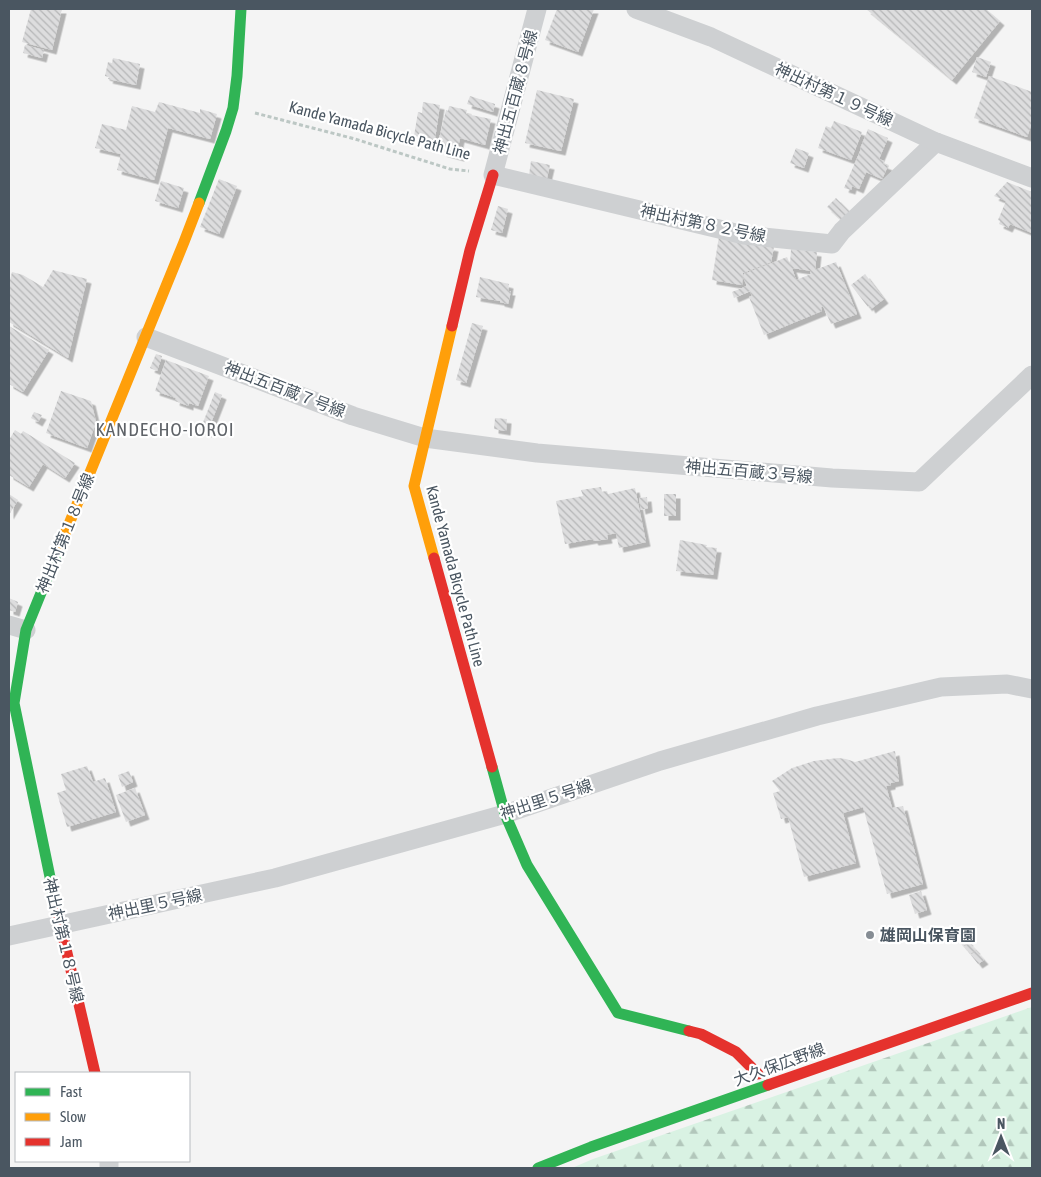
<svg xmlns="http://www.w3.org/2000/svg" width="1041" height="1177" font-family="'Asap Condensed','Noto Sans JP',sans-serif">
	<defs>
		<pattern id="forest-firs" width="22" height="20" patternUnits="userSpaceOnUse" patternTransform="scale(1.25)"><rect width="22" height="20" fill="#d9f2e3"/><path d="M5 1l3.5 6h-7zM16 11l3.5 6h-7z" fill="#b2c7bb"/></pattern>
		<pattern id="building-back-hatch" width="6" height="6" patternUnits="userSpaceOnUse" patternTransform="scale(1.25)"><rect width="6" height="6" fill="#ddddde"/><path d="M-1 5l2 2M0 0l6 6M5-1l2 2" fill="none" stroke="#b5b6b7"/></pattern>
		<filter id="shadow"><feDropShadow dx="4.5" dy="4.5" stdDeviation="0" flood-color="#0004"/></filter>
	</defs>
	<rect width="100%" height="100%" fill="#f4f4f4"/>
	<path fill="url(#forest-firs)" d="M1032 1007V1168H572L593 1159Z"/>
	<g fill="url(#building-back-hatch)" fill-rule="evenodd" filter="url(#shadow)">
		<path d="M31 9H62L52 50 22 42Z"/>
		<path d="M557 9H594L578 52 545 40Z"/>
		<path d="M866 9H986L1000 21 952 80Z"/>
		<path d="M25 45 44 50 42 58 23 53Z"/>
		<path d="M977 57 991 62 986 77 972 72Z"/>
		<path d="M113 58 140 64 136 85 108 79 109 77 105 76 108 62 112 63Z"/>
		<path d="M989 76 1032 92V123L1027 137 974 118Z"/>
		<path d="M537 90 574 99 561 151 525 143Z"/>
		<path d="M470 96 495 104 493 112 467 104Z"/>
		<path d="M159 102 200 113V109L217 114 210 139 168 128 154 180 117 170 121 154 95 148 102 124 126 130 132 106 155 112Z"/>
		<path d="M423 102 440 105 435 139 414 136 418 112 422 113Z"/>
		<path d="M449 106 467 110 466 114 491 119 485 145 460 138 458 148 446 146 461 150 460 157 442 152 444 145 438 143 446 110 448 111Z"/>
		<path d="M834 121 862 132 851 160 818 148 826 126 831 128Z"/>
		<path d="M868 129 888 138 879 159 884 161 883 164 888 166 882 179 866 172 859 189 852 186 851 190 844 188 861 149H860Z"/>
		<path d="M796 148 809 153 804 168 790 163Z"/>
		<path d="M531 161 550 165 547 178 529 175Z"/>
		<path d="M219 179 237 186 219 234 200 227Z"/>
		<path d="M161 181 184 188 178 208 155 201Z"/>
		<path d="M1007 182 1032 192V233L1010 224 1008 228 999 224 1000 221 998 220 1006 201 994 196Z"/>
		<path d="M836 198 855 217 847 225 827 207Z"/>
		<path d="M498 206 508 209 502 233 491 230Z"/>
		<path d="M719 236 774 247 771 262 743 273 742 285 712 280Z"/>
		<path d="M791 249 817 252 815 270 836 262 857 314 831 324 823 306 821 307 822 311 764 335 749 297 752 296 750 291 734 298 732 292 747 286 743 277 744 274 787 257 790 264ZM792 268 812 271 810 272 811 274 796 280Z"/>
		<path d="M53 270 87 279 68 358 9 322V284L12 272 23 275 43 287Z"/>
		<path d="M865 274 884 299 871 309 869 305 868 307 851 285Z"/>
		<path d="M480 277 509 284 508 291H511L508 304 500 302V301L476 297Z"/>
		<path d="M472 323 483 326 466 383 456 380Z"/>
		<path d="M9 326 49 350 23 392 9 384Z"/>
		<path d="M156 354 162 356 157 371 150 368Z"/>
		<path d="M166 360 209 376 198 406 189 403V406L175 401 176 398 155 391Z"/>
		<path d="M61 391 91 401 96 422 87 448 46 433Z"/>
		<path d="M215 392 222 395 207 433 200 430Z"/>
		<path d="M34 412 42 415 38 422 31 418Z"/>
		<path d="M495 418 507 419 506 431 494 429Z"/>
		<path d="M15 430 21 434 23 431 75 463 65 478 43 464 29 487 9 475V440Z"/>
		<path d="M601 487 602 492 607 491 608 494 635 488 646 542 619 548 616 533 607 535 608 539 594 541 593 539 565 544 556 501 583 496 581 490Z"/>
		<path d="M9 494 18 500 9 515Z"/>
		<rect x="664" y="494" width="12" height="22"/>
		<path d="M647 497 648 508 641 510 639 498Z"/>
		<path d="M680 540 707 545 706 547 717 548 713 575 676 571Z"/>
		<path d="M9 598 18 602 15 612 9 610Z"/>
		<path d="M895 751 899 781 891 783V785L886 786 892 808 903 806 923 884 887 894 863 807 843 813 856 863 804 877 788 817 781 819 773 793 780 791 772 781 792 768 814 761 838 758 846 759 855 762Z"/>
		<path d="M87 766 93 782 105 778 116 812 67 827 57 793 66 790 61 774Z"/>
		<path d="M129 771 133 782 122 787 118 775Z"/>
		<path d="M135 788 145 815 126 822 116 795Z"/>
		<path d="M921 891 927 910 915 914 909 895Z"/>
		<path d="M962 934 969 942 963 946 957 939Z"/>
		<path d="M969 943 976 950 970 954 964 947Z"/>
		<path d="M976 951 984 960 978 964 971 955Z"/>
	</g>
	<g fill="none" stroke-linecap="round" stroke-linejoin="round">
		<path stroke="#bcc7c4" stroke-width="3" stroke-dasharray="4 2.5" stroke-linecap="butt" d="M255 113 355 139 450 169 469 171"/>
		<g stroke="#ced0d2" stroke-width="19">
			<path d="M537 9 493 175 744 235 832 244 842 231 936 142"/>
			<path d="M636 9 711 37 936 142 1032 178"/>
			<path d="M146 337 353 416 425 438 537 453 832 478 919 482 1032 375"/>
			<path d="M9 625 26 630"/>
			<path d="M9 936 275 878 505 814 660 761 817 716 941 687 1007 684 1032 689"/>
			<path d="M109 1161V1168"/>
		</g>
		<g stroke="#30b455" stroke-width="11">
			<path d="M199 203 226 131 233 108 237 76 241 9"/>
			<path d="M492 767 505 814 527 865 618 1013 689 1031"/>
			<path d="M56 906 14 703 26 630 60 546"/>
			<path d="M538 1168 591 1147 768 1085"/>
		</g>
		<g stroke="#ff9f0a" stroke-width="11">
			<path d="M60 546 184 242 199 203"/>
			<path d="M434 558 414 486 452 326"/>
		</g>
		<g stroke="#e5322d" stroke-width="11">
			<path d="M452 326 470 250 493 175"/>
			<path d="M434 558 492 767"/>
			<path d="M56 906 95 1073"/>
			<path d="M689 1031 701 1034 736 1052 758 1074"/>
			<path d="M768 1085 1032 993"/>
		</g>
	</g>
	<circle fill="#868d94" stroke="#fff" stroke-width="2" cx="870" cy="935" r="5"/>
	<g text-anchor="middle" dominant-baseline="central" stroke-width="4.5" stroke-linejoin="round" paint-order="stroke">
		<g font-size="16" fill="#4a5661" stroke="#fff">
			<text transform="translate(515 92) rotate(-75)">神出五百蔵８号線</text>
			<text transform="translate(834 94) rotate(25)">神出村第１９号線</text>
			<text transform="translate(380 130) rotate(15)">Kande Yamada Bicycle Path Line</text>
			<text transform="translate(703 223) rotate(12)">神出村第８２号線</text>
			<text transform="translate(285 389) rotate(21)">神出五百蔵７号線</text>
			<text transform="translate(749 471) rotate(5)">神出五百蔵３号線</text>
			<text transform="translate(65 533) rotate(-68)">神出村第１８号線</text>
			<text transform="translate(456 576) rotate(75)">Kande Yamada Bicycle Path Line</text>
			<text transform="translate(546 799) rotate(-18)">神出里５号線</text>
			<text transform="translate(155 904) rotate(-12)">神出里５号線</text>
			<text transform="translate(64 940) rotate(77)">神出村第１８号線</text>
			<text transform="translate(779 1064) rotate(-20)">大久保広野線</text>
		</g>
		<g font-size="16" font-weight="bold" fill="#4a5661" stroke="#fff" text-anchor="start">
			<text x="880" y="935">雄岡山保育園</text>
		</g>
		<g font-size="19" letter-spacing="1" fill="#5f6368" stroke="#fff">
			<text x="165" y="429">KANDECHO-IOROI</text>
		</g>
	</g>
	<rect width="1041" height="1177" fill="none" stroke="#4a5661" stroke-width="20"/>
	<rect x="15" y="1072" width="175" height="90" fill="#ffffff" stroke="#b7bbc0"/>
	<rect x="25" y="1088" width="25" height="8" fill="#30b455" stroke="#b7bbc0"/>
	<text x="60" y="1097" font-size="15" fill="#4a5661">Fast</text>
	<rect x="25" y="1113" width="25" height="8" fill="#ff9f0a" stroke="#b7bbc0"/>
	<text x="60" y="1122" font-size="15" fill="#4a5661">Slow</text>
	<rect x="25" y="1138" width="25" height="8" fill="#e5322d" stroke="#b7bbc0"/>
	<text x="60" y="1147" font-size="15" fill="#4a5661">Jam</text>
	<g transform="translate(1001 1137)" stroke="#ffffff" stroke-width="4" paint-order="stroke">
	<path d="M0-4L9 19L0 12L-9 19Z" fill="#4a5661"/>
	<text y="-8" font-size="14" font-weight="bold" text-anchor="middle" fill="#4a5661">N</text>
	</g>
</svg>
